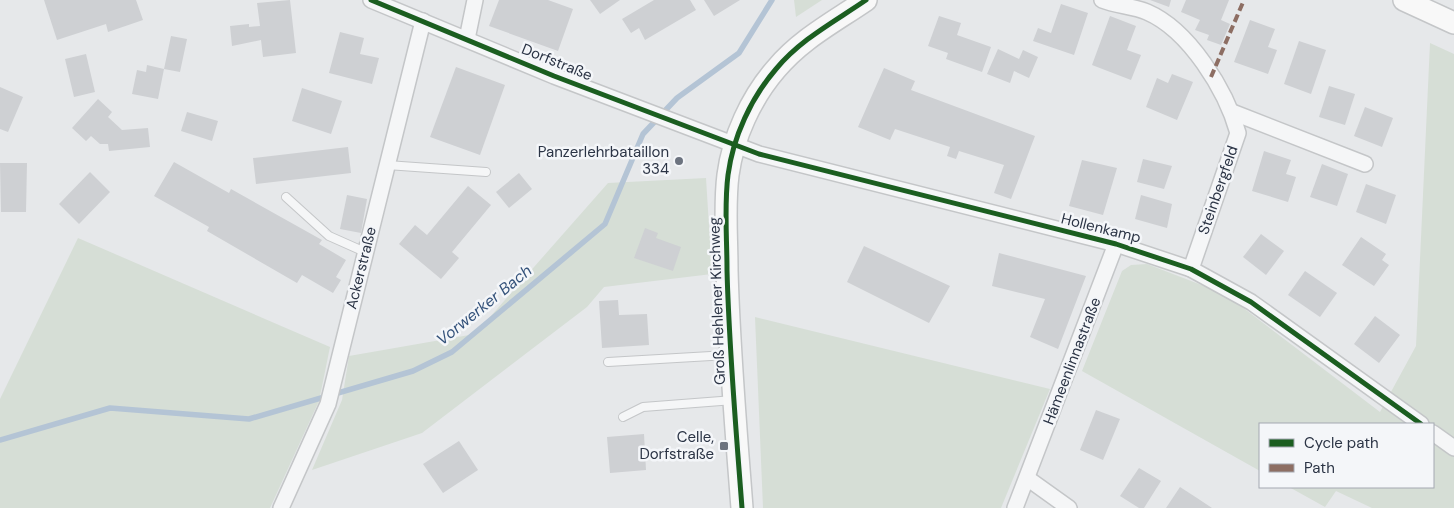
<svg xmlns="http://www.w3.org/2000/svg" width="1454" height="508" font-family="'DM Sans',sans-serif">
	<rect width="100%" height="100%" fill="#e6e8ea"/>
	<g fill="#d6ded6">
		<path d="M794 0H822L796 17Z"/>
		<path d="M1430 43 1454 54V508H1372L1336 491 1325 507 1289 487H1433V424H1260V471L1082 371 1122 271 1131 265 1147 264 1225 294 1380 412 1416 346Z"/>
		<path d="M706 178 712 274 604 287 587 307 422 433 312 470 342 400 349 356 475 334 608 183Z"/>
		<path d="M78 238 330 347 319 401 270 508H0V399Z"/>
		<path d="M755 317 1050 389 1001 508H763Z"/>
	</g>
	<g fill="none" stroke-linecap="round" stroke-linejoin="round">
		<path stroke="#b4c4d5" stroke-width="5.5" d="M0 440 110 408 249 419 413 371 452 352 605 224 643 134 677 98 739 53 772 0"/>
	</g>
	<g fill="#ced0d3">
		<path d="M44 0H136L143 20 108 32 106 24 57 40Z"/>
		<path d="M290 0 296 53 263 57 261 40 232 46 230 26 249 24V27L260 26 257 3Z"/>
		<path d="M499 0H548L573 9 558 51 489 26Z"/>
		<path d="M590 0H620L600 14Z"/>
		<path d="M654 0H690L696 10 645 40 639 28 631 33 622 19Z"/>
		<path d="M704 0H740L714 16Z"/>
		<path d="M1150 0H1171L1169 7Z"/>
		<path d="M1186 0H1229L1221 20 1230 24 1221 45 1207 40 1209 35 1195 30 1200 20 1181 12Z"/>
		<path d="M1061 4 1088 13 1074 55 1033 41 1038 28 1051 33Z"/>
		<path d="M939 16 961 23 957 35 991 47 982 72 946 59 948 53 928 46Z"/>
		<path d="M1110 16 1136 26 1127 50 1141 55 1131 80 1092 65Z"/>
		<path d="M1250 20 1275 29 1268 47 1277 50 1268 74 1234 62Z"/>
		<path d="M340 32 364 38 360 54 379 58 372 84 329 73Z"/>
		<path d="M171 36 187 39 180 72 164 69Z"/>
		<path d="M1299 41 1326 50 1311 94 1284 84Z"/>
		<path d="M998 49 1019 59 1023 50 1038 57 1029 78 1014 71 1010 83 987 74Z"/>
		<path d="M86 54 95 92 74 97 65 59Z"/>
		<path d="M147 65 164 69 158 99 132 94 137 70 146 72Z"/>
		<path d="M456 67 505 85 480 155 430 137Z"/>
		<path d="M884 68 915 81 911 90 1035 136 1011 199 994 193 1004 165 959 151 956 159 947 156 950 147 895 129 890 140 858 127Z"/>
		<path d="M1172 74 1193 82 1177 120 1146 107 1157 78 1168 83Z"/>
		<path d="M1329 86 1355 94 1345 125 1319 117Z"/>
		<path d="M0 87 23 97 8 132 0 129Z"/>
		<path d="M302 88 342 101 331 134 292 121Z"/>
		<path d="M98 99 112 112 108 117 122 130 148 128 150 147 109 151 108 144H100L91 136 86 141 72 128Z"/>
		<path d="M1365 107 1393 118 1382 147 1354 136Z"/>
		<path d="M187 112 218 121 212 141 181 131Z"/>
		<path d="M348 147 351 173 256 184 253 158Z"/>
		<path d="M1264 151 1291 160 1286 174 1296 177 1288 202 1252 191Z"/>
		<path d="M1143 159 1172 166 1164 189 1137 182Z"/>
		<path d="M1082 160 1117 168 1103 215 1069 206Z"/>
		<path d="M174 162 229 193 231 189 322 240 319 244 346 260 336 277 341 280 333 293 302 275 297 283 207 231 209 227 154 196Z"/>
		<path d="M0 163H27L26 212H1Z"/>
		<path d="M1322 164 1348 174 1337 206 1310 197Z"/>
		<path d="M90 172 110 192 79 224 59 204Z"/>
		<path d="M519 173 532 189 509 208 496 192Z"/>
		<path d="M1366 184 1396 195 1386 224 1356 212Z"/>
		<path d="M468 186 491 205 452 252 459 258 441 279 399 244 415 225 427 235Z"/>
		<path d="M347 195 367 199 361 233 340 229Z"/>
		<path d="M1141 195 1172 204 1167 228 1135 219Z"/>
		<path d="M645 228 658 233 656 238 681 247 673 271 634 258Z"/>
		<path d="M1261 234 1284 251 1266 275 1243 257Z"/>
		<path d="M1361 237 1386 254 1382 260 1389 265 1374 286 1342 265Z"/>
		<path d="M864 246 950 286 929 323 847 282Z"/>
		<path d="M999 253 1086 276 1058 349 1030 337 1045 299 992 286Z"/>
		<path d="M1305 271 1337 293 1320 317 1288 295Z"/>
		<path d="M618 300 619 315 647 314 649 345 602 348 599 301Z"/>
		<path d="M1375 316 1400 335 1379 363 1354 344Z"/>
		<path d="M1096 410 1120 419 1103 460 1080 450Z"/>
		<path d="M644 434 646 470 610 473 607 437Z"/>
		<path d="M459 441 478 470 443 493 423 464Z"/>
		<path d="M1139 468 1161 481 1144 508H1139L1120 496Z"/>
		<path d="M1180 487 1197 498 1212 508H1166Z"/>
	</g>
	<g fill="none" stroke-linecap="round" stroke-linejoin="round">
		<g stroke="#c4c6c8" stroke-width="10">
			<g id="lane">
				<path d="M387 165 486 172"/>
				<path d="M286 197 329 236 365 252"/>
				<path d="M608 362 728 355"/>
				<path d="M623 417 643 407 734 400"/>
			</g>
		</g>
		<g stroke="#c4c6c8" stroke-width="18">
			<g id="street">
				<path d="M371 0 554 76 759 154 1116 244 1191 269 1251 302 1421 424"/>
				<path d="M1102 0C1117 6 1133 6 1147 12 1189 30 1226 90 1238 133L1191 269"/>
				<path d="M467 39 475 0"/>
				<path d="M1232 112 1365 164"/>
				<path d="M1433 433 1454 448"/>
				<path d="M1027 478 1069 508"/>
				<path d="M281 508 328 404 423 21"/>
				<path d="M1015 508 1116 244"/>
			</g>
		</g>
		<g stroke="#c4c6c8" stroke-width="24">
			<g id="secondary">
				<path d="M1404 0 1454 23"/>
				<path d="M742 508C736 429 729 349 727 270 727 238 724 206 728 175 733 137 751 98 776 69 801 39 834 22 866 0"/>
			</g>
		</g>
		<use href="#lane" stroke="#f5f6f7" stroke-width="8"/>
		<use href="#street" stroke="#f5f6f7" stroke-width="15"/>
		<use href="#secondary" stroke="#f8f8f8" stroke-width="21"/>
		<path stroke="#8d6e63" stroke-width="4" stroke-dasharray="8 4" stroke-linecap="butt" d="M1211 77 1244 0"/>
		<g stroke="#f4f6f9" stroke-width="8">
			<g id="cycleway">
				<path d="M371 0 554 76 759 154 1116 244 1191 269 1251 302 1421 424"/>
				<path d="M742 508C736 429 729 349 727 270 727 238 724 206 728 175 733 137 751 98 776 69 801 39 834 22 866 0"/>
			</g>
		</g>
		<use href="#cycleway" stroke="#1b5e20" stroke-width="5"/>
	</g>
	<g fill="#6c737f" stroke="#f4f6f9" stroke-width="2">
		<circle cx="679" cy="161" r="5"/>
		<rect x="719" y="441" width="10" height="10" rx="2.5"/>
	</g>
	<g text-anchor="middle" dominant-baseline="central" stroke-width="5" stroke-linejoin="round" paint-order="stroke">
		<g font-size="15" fill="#2b3445" stroke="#f4f6f9">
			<text transform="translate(557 62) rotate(22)">Dorfstraße</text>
			<text transform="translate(1218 190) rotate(-71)">Steinbergfeld</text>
			<text transform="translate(1101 228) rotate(14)">Hollenkamp</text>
			<text transform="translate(361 268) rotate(-76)">Ackerstraße</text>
			<text transform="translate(717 301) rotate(-92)">Groß Hehlener Kirchweg</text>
			<text transform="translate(1072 361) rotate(-69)">Hämeenlinnastraße</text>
		</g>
		<g font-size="15" fill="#2b3445" stroke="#f4f6f9" text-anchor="end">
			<text x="669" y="152">Panzerlehrbataillon<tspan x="669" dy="17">334</tspan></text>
			<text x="714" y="437">Celle,<tspan x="714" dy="17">Dorfstraße</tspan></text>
		</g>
		<g font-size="16" font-style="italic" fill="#34527a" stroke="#f4f6f9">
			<text transform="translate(484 305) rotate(-39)">Vorwerker Bach</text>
		</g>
	</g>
	<rect x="1259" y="423" width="175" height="65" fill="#f4f6f9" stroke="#a4a8b1"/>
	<rect x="1269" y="439" width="25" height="8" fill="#1b5e20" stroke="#a4a8b1"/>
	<text x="1304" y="448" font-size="15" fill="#2b3445">Cycle path</text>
	<rect x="1269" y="464" width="25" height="8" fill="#8d6e63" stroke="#a4a8b1"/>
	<text x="1304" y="473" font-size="15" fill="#2b3445">Path</text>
</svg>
